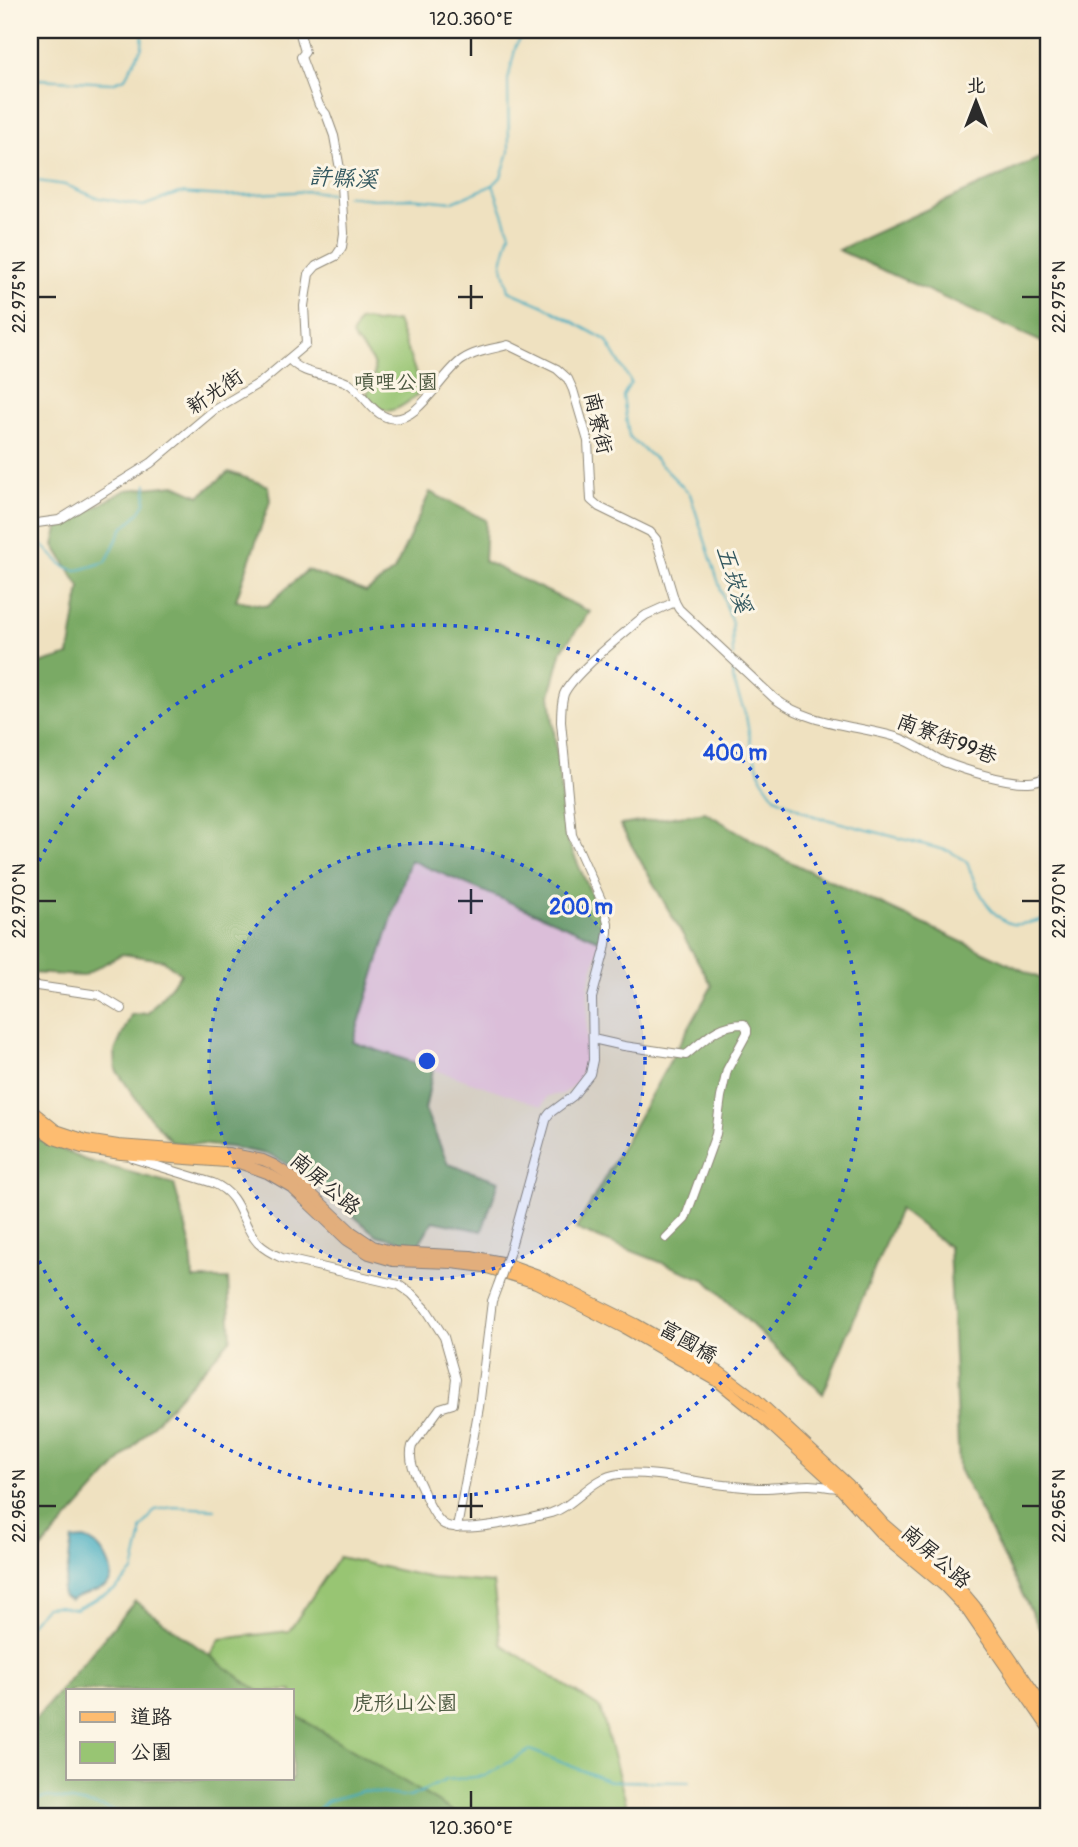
<svg xmlns="http://www.w3.org/2000/svg" width="1078" height="1847" font-family="Pangolin,'LXGW WenKai TC',sans-serif">
	<rect width="100%" height="100%" fill="#fcf5e5"/>
	<filter id="ink" filterUnits="userSpaceOnUse"><feTurbulence type="fractalNoise" baseFrequency=".0143" numOctaves="2"/><feDisplacementMap in="SourceGraphic" scale="14" xChannelSelector="R" yChannelSelector="G"/><feConvolveMatrix kernelMatrix="1 2 1 2 8 2 1 2 1" color-interpolation-filters="sRGB"/></filter>
	<filter id="wash" filterUnits="userSpaceOnUse"><feTurbulence type="fractalNoise" baseFrequency=".00686" numOctaves="4" result="noise"/><feDisplacementMap in="SourceGraphic" scale="28" xChannelSelector="R" yChannelSelector="G"/><feGaussianBlur stdDeviation="1.57" result="paint"/><feColorMatrix in="noise" values="0 0 0 0 0 0 0 0 0 0 0 0 0 0 0 0 0 1.4 0 .05"/><feComposite in="paint" operator="in"/></filter>
	<g filter="url(#wash)">
		<rect width="100%" height="100%" fill="#efe1c0"/>
		<path fill="#f5cfda" d="M410 859 601 941 588 985 586 1060 578 1081 563 1094 547 1096 542 1106 353 1042Z"/>
		<g fill="#98c573" stroke="#62784f" stroke-width="2">
			<path d="M367 320 375 323 397 321 422 391C401 407 387 423 366 396 376 375 380 367 363 349 358 343 354 342 352 335L359 321Z"/>
			<path d="M339 1557 432 1578 493 1583 501 1644 600 1708 630 1817H153L146 1779H292V1691H192L220 1639 289 1631Z"/>
		</g>
		<g fill="#7aaa65" stroke="#526a48" stroke-width="2">
			<path d="M1048 154V345L838 250Z"/>
			<path d="M229 472 268 486 270 501 236 600 267 606 307 570 366 592 394 571 430 492 486 520 484 561 590 612 562 650 550 695 566 837 601 916V941L410 860 353 1042 433 1069 425 1110 448 1164 499 1181 482 1231 433 1221 418 1245 376 1235 307 1176 271 1155 230 1147 172 1142 147 1114 116 1070 115 1051 131 1015 148 1013 181 974 163 960 122 954 83 976 30 973V667L69 655 80 587 54 545 58 528 126 490 175 485 199 496Z"/>
			<path d="M705 812 784 859 1048 982V1645L959 1469 949 1247 899 1209 823 1394 706 1280 576 1229 712 986 620 825Z"/>
			<path d="M30 1135 85 1160 174 1184 191 1246 193 1279H228L231 1339 30 1561Z"/>
			<path d="M135 1601 258 1691H68V1779H292V1713L462 1817H30V1726Z"/>
		</g>
		<path fill="#42acc1" stroke="#366c76" stroke-width="2" d="M84 1539C93 1541 100 1548 105 1556 126 1594 91 1588 70 1600L63 1596 62 1590C70 1574 68 1556 72 1540Z"/>
		<g fill="none" stroke-linecap="round" stroke-linejoin="round">
			<g stroke="#42acc1" stroke-width="2">
				<path d="M30 90 38 79 112 83 125 78 142 47 143 30"/>
				<path d="M30 180 66 185 95 197 143 206 179 193 224 196 311 191 337 195"/>
				<path d="M493 185 510 233 502 263 509 291 544 306 606 340 631 382 623 396 629 437 655 459 690 494 732 624 733 656"/>
				<path d="M346 196 374 199 410 198 453 202 493 185 501 177 509 152 508 80 516 45 526 30"/>
				<path d="M30 539C49 543 57 570 77 570 86 569 97 564 106 562L122 529 138 514 145 503 147 484"/>
				<path d="M733 665V680L746 716 752 750 762 779 775 797 814 816 949 851 967 861C973 881 989 918 1012 924 1021 926 1036 921 1045 919L1048 914"/>
				<path d="M30 1624 45 1607 59 1606 75 1609 115 1590 133 1572 141 1537V1529L155 1510 173 1507 215 1509"/>
				<path d="M30 1804 31 1801 49 1797 103 1807 133 1817"/>
				<path d="M310 1817 327 1801 362 1791 410 1797 446 1780 485 1776 530 1750 609 1781 689 1782"/>
			</g>
		</g>
	</g>
	<g filter="url(#ink)">
		<g fill="none" stroke-linecap="round" stroke-linejoin="round">
			<g stroke="#8d8676" stroke-width="10">
				<g id="minor">
					<path d="M289 359C306 378 327 372 348 383 363 392 372 414 389 418 418 425 441 374 462 360 475 351 493 349 508 345L557 369 568 379 573 390 588 441 591 500 599 507 650 532 656 539 675 602 679 609 774 698C809 725 855 725 896 737 913 742 928 754 944 762 964 770 1006 783 1028 782 1035 782 1042 779 1048 776"/>
					<path d="M30 524 59 520 151 463 214 410 261 382 306 344 304 306 309 274 316 266 336 256 342 247 344 233 340 169 334 136 326 114 319 105 301 57 305 52 299 30"/>
					<path d="M30 985 99 995 122 1009"/>
					<path d="M593 1039 624 1046 686 1055C706 1039 717 1024 744 1024L747 1029V1033L727 1070 721 1097 716 1134 685 1219 666 1238"/>
					<path d="M132 1158 213 1183C243 1196 239 1222 258 1243 265 1250 273 1254 282 1258L399 1285 412 1294 426 1309 444 1337 456 1379 453 1404 440 1408 412 1446C408 1460 415 1474 421 1486 425 1496 434 1516 442 1523 456 1536 532 1518 551 1513 577 1505 591 1477 619 1474 654 1471 690 1481 725 1485 737 1486 749 1488 762 1488 778 1488 793 1485 809 1485 820 1485 831 1488 841 1488"/>
					<path d="M509 1254 547 1117 550 1113 573 1096 590 1074 593 1060 592 998 605 950 608 932V923L603 904 572 835 561 722C561 712 561 703 564 694 572 675 620 637 638 621L646 615 675 602"/>
					<path d="M457 1528 479 1407 492 1301 498 1285"/>
				</g>
			</g>
			<g stroke="#8d8676" stroke-width="12">
				<g id="major">
					<path d="M30 1109 56 1130 86 1140 118 1145 228 1153 263 1160 274 1165 298 1181 352 1232 373 1246 395 1252 471 1256 502 1262 538 1275 636 1324 720 1372 755 1398 849 1485 884 1524 964 1593 975 1606 1048 1712"/>
					<path d="M30 1122 54 1139 82 1148 121 1154 239 1163 267 1173 291 1187 347 1240 369 1254 393 1261 452 1263 484 1267 536 1283 624 1328 717 1381 766 1421 840 1489 881 1534 945 1587 966 1609 1048 1728"/>
				</g>
			</g>
			<use href="#minor" stroke="#fff" stroke-width="8"/>
			<use href="#major" stroke="#fdbc70" stroke-width="10"/>
			<g stroke="#8d8676" stroke-width="10" stroke-linecap="butt">
				<path id="minor-bridge" d="M498 1285 509 1254"/>
			</g>
			<use href="#minor-bridge" stroke="#fff" stroke-width="8"/>
		</g>
	</g>
	<path fill="none" stroke="#2b2b2b" stroke-width="2.5" d="M471 38V56M471 285V309M38 297H56M458 297H483M1022 297H1040M471 889V914M38 901H56M458 901H483M1022 901H1040M471 1493V1518M38 1506H56M458 1506H483M1022 1506H1040M471 1791V1808"/>
	<circle cx="427" cy="1061" r="218" fill="#1d4ed8" fill-opacity=".12"/>
	<g fill="none" stroke="#1d4ed8" stroke-width="3.5" stroke-dasharray="3.5 7">
		<circle cx="427" cy="1061" r="218"/>
		<path d="M30 880A436 436 0 1 1 30 1242"/>
	</g>
	<g text-anchor="middle" dominant-baseline="central" stroke-width="6" stroke-linejoin="round" paint-order="stroke">
		<g font-size="21" fill="#4c5941" stroke="#fcf5e5">
			<text x="396" y="382">嗊哩公園</text>
			<text x="405" y="1703">虎形山公園</text>
		</g>
		<g font-size="21" fill="#2b2b2b" stroke="#fcf5e5">
			<text transform="translate(215 392) rotate(-34)">新光街</text>
			<text transform="translate(598 423) rotate(77)">南寮街</text>
			<text transform="translate(947 739) rotate(21)">南寮街99巷</text>
			<text transform="translate(325 1184) rotate(40)">南屏公路</text>
			<text transform="translate(688 1342) rotate(30)">富國橋</text>
			<text transform="translate(936 1557) rotate(41)">南屏公路</text>
		</g>
		<g font-size="23" font-style="italic" fill="#335860" stroke="#fcf5e5">
			<text transform="translate(343 178) rotate(3)">許縣溪</text>
			<text transform="translate(734 579) rotate(73)">五崁溪</text>
		</g>
	</g>
	<circle cx="427" cy="1061" r="10" fill="#1d4ed8" stroke="#fcf5e5" stroke-width="3.5"/>
	<g font-size="21" text-anchor="middle" font-weight="bold" fill="#1d4ed8" stroke="#fcf5e5" stroke-width="6" stroke-linejoin="round" paint-order="stroke">
		<text x="735" y="760">400 m</text>
		<text x="581" y="914">200 m</text>
	</g>
	<rect width="1078" height="1847" fill="none" stroke="#fcf5e5" stroke-width="77"/>
	<rect x="66" y="1689" width="228" height="91" fill="#fcf5e5" stroke="#a8a49b" stroke-width="2"/>
	<rect x="80" y="1712" width="35" height="10" fill="#fdbc70" stroke="#a8a49b" stroke-width="2"/>
	<text x="130" y="1724" font-size="21" fill="#2b2b2b">道路</text>
	<rect x="80" y="1742" width="35" height="21" fill="#98c573" stroke="#a8a49b" stroke-width="2"/>
	<text x="130" y="1759" font-size="21" fill="#2b2b2b">公園</text>
	<g transform="translate(976 102)" stroke="#fcf5e5" stroke-width="5" paint-order="stroke">
	<path d="M0-5L12 26L0 18L-12 26Z" fill="#2b2b2b"/>
	<text y="-10" font-size="19" font-weight="bold" text-anchor="middle" fill="#2b2b2b">北</text>
	</g>
	<rect x="38" y="38" width="1002" height="1770" fill="none" stroke="#2b2b2b" stroke-width="2.5"/>
	<g font-size="18" text-anchor="middle" fill="#2b2b2b">
		<text x="471" y="25">120.360°E</text>
		<text transform="translate(19 297) rotate(-90)" y="6">22.975°N</text>
		<text transform="translate(1059 297) rotate(-90)" y="6">22.975°N</text>
		<text transform="translate(19 901) rotate(-90)" y="6">22.970°N</text>
		<text transform="translate(1059 901) rotate(-90)" y="6">22.970°N</text>
		<text transform="translate(19 1506) rotate(-90)" y="6">22.965°N</text>
		<text transform="translate(1059 1506) rotate(-90)" y="6">22.965°N</text>
		<text x="471" y="1834">120.360°E</text>
	</g>
</svg>
